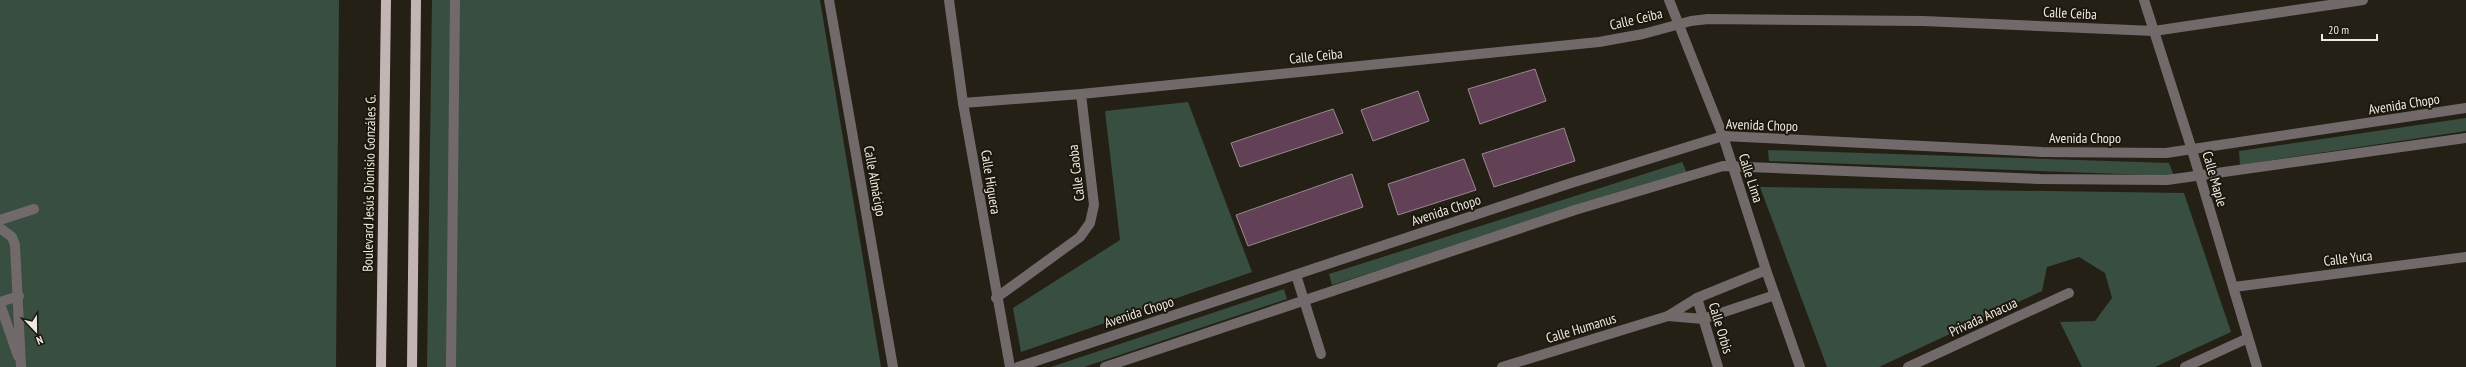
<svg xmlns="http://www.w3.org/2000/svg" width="2466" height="367" font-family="'PT Sans Narrow',sans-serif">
	<rect width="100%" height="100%" fill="#252015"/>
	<g fill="#384e41">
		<path d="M0 0H339L336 367H0Z"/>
		<path d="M432 0H820L881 367H427Z"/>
		<path d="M1188 102 1252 272 1021 352 1013 308 1120 240 1105 111Z"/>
		<path d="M2466 118V131L2240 165 2239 151Z"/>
		<path d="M1768 150 2169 163 2174 176 1769 161Z"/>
		<path d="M1682 162 1687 173 1332 285 1329 274Z"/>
		<path d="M1760 187 2184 193 2231 332 2155 367H2082L2060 322 2095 321 2112 298 2105 273 2079 257 2047 267 2042 291 1879 367H1827Z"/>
		<path d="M1284 289 1287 299 1084 367H1051Z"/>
	</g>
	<g fill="#624156" stroke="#988a92">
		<path d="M1535 69 1546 101 1480 124 1468 89Z"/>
		<path d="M1418 91 1429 121 1373 141 1361 110Z"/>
		<path d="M1333 109 1343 133 1240 167 1231 143Z"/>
		<path d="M1564 128 1575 161 1494 187 1482 154Z"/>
		<path d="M1464 159 1476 190 1398 215 1388 184Z"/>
		<path d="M1352 174 1363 207 1248 246 1236 215Z"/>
	</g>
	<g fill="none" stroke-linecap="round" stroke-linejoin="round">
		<g stroke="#726a6a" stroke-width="10">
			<path d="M829 0 893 367"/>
			<path d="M949 0 963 103 1010 367"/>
			<path d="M1669 0 1723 136 1766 270 1800 367"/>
			<path d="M2144 0 2192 150 2257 367"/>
			<path d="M963 103 1081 94 1599 42 1643 34 1691 21 1708 19 1923 21 2154 31 2363 0"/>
			<path d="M0 220 34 209"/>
			<path d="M0 228 12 237 15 245 21 367"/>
			<path d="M1296 275 1321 354"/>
			<path d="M2234 287 2466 257"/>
			<path d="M996 298 1080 237 1090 223 1094 205 1081 94"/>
			<path d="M1697 298 1718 367"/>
			<path d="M0 302 19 296"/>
			<path d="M0 304 18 356"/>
			<path d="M1668 316 1703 319 1775 295"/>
			<path d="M451 367 455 0"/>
			<path d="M1018 367 1568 184 1723 136 2042 152 2166 153 2466 108"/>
			<path d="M1105 367 1575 210 1723 166 2040 179 2167 180 2466 138"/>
			<path d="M1502 367 1668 316 1697 298 1766 270"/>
			<path d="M1908 367 2069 293"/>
			<path d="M2185 367 2248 338"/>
		</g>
		<g stroke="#c4b5b5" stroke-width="10">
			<path d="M381 367 386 0"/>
			<path d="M412 367 416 0"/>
		</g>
	</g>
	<g text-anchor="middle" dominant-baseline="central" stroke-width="4" stroke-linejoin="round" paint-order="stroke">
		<g font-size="14" fill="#eeeae3" stroke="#1c170c">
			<text transform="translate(2070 13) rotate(3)">Calle Ceiba</text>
			<text transform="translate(1636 19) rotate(-13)">Calle Ceiba</text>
			<text transform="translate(1316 56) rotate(-6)">Calle Ceiba</text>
			<text transform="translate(2404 104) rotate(-9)">Avenida Chopo</text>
			<text transform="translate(1762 125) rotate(2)">Avenida Chopo</text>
			<text x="2085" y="138">Avenida Chopo</text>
			<text transform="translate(1076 173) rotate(-97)">Calle Caoba</text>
			<text transform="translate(1751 178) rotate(72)">Calle Lima</text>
			<text transform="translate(2215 179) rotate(74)">Calle Maple</text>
			<text transform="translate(875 181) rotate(80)">Calle Almácigo</text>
			<text transform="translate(991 182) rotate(81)">Calle Higuera</text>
			<text transform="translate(369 183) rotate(-89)">Boulevard Jesús Dionisio Gonzáles G.</text>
			<text transform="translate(1446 210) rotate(-18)">Avenida Chopo</text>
			<text transform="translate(2348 258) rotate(-7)">Calle Yuca</text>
			<text transform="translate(1139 312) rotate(-18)">Avenida Chopo</text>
			<text transform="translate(1983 317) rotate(-25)">Privada Anacua</text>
			<text transform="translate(1581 328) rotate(-17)">Calle Humanus</text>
			<text transform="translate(1721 328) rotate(73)">Calle Orbis</text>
		</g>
	</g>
	<g transform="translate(36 331) rotate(158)" stroke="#1c170c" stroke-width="3" paint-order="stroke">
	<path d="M0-3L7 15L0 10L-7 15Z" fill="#eeeae3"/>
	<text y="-6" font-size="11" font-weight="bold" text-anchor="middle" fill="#eeeae3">N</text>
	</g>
	<path d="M2322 34v6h55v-6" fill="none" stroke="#eeeae3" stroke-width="2"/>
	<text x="2328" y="34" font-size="12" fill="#eeeae3" stroke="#1c170c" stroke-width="3" paint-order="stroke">20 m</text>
</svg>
